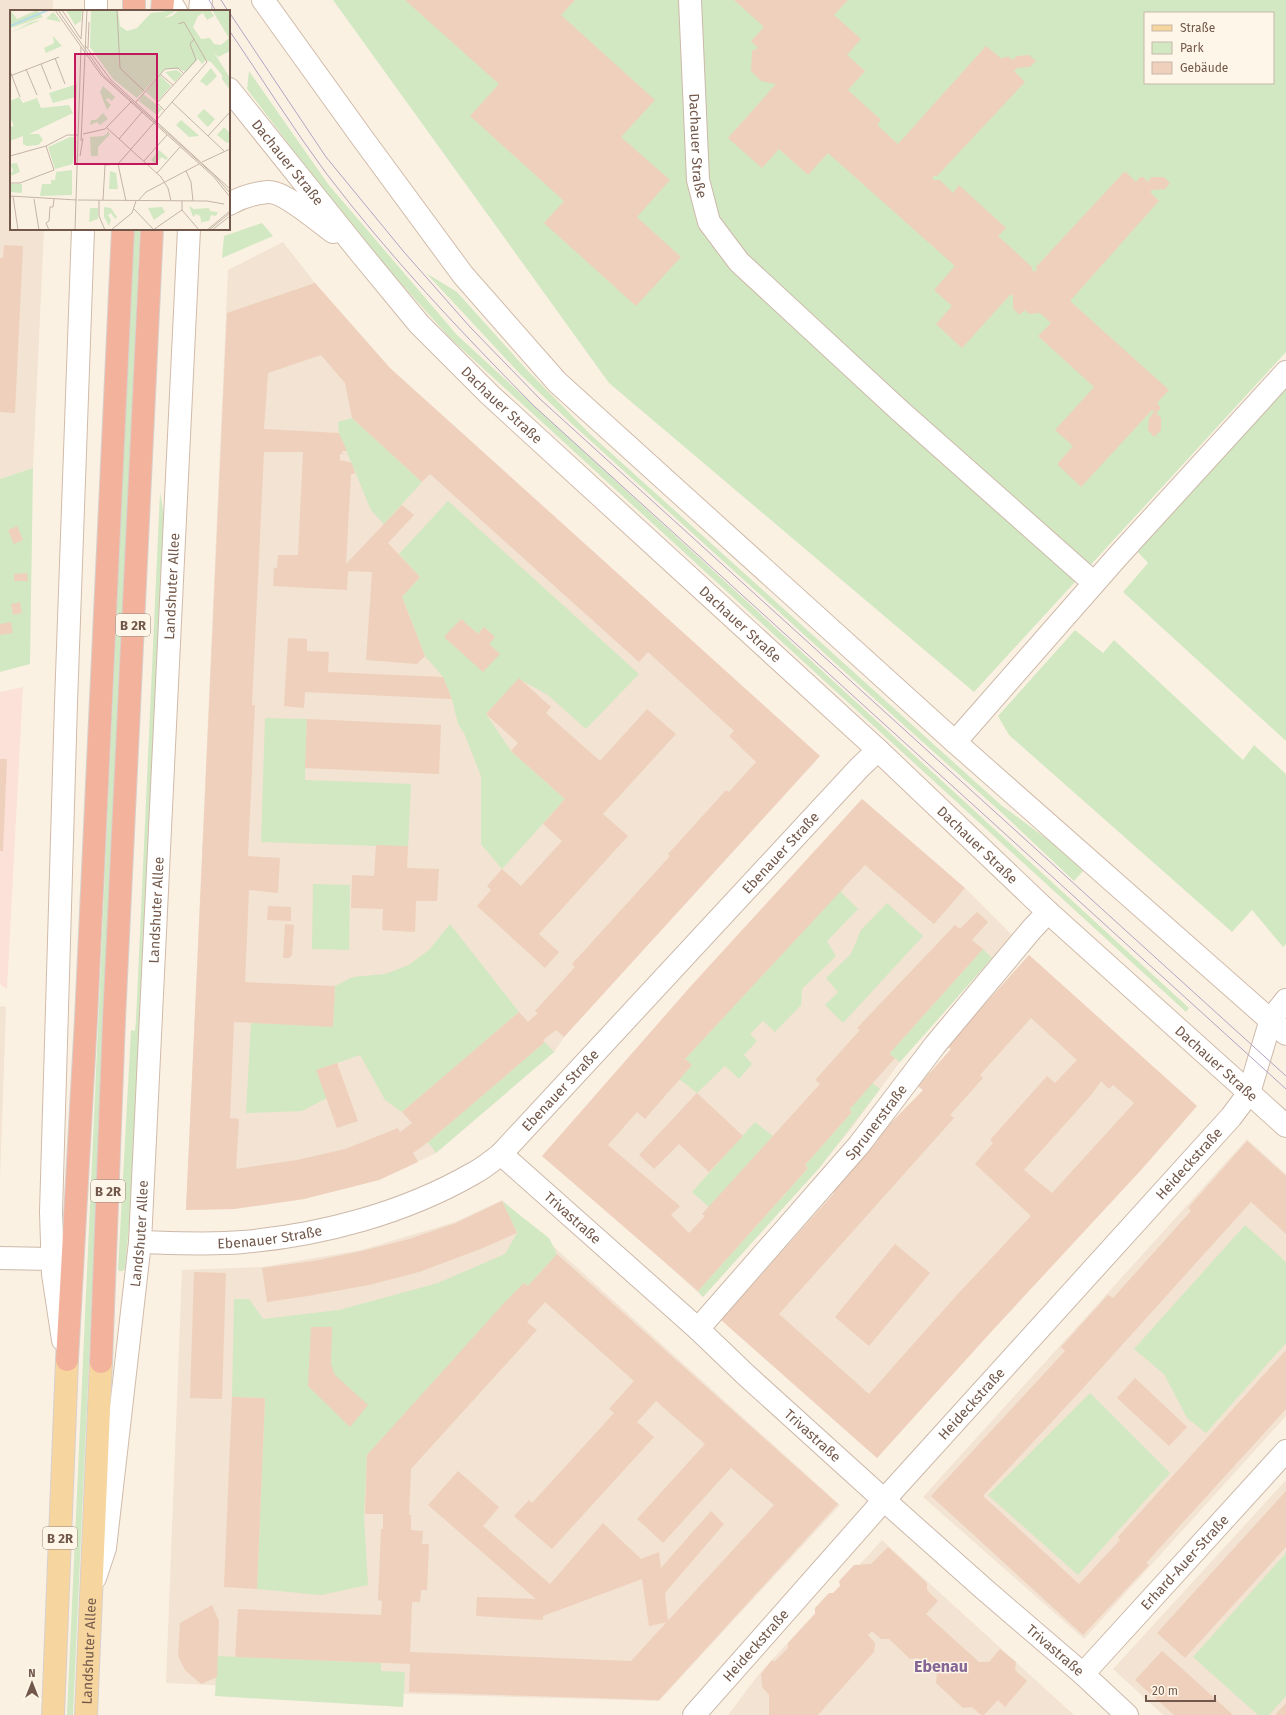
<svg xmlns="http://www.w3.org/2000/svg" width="1286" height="1715" font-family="'Fira Sans',sans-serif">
	<rect width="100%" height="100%" fill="#fbf1e3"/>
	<g fill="#f2e3d2">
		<path d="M0 0H53V11H11V229H44L33 468 0 479Z"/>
		<path d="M283 242 315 283 390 368 820 756 564 1037 554 1052 436 1153 379 1180 304 1199 234 1209 186 1210 228 270Z"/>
		<path d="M862 799 965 888 1012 935 1002 949 992 958 900 1062 851 1129 820 1167 703 1297 636 1236 542 1156Z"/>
		<path d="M1029 955 1197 1106 1141 1170 992 1330 877 1458 721 1320 834 1193 833 1191 877 1141 875 1139 923 1091 918 1086 951 1050 947 1046Z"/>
		<path d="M0 1006 6 1007 0 1179Z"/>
		<path d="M1247 1139 1286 1174V1416L1084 1639 923 1497Z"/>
		<path d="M502 1200 840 1505 659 1701 408 1694 166 1683 182 1270 262 1267 361 1250 455 1222Z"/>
		<path d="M1286 1480V1715H1163L1113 1669Z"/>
		<path d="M882 1540 1074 1715H728L759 1674Z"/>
	</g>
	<path fill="#fbe1d7" d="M23 687 7 989 0 984V692Z"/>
	<g fill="#d2e8c2" fill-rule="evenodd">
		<path d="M333 0H1286V352L974 692 609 383ZM1145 13H1273V83H1145Z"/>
		<path d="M249 71 328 184 457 335 1189 1008 1186 1012 450 338 370 249 290 146 247 89Z"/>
		<path d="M262 223 273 236 222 258 224 236Z"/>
		<path d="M134 229H140L73 1715H67Z"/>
		<path d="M426 273 457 292 527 370 590 434 1001 805 1066 853 1083 871 1074 881 1002 813 888 711 571 423 521 375Z"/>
		<path d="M1286 388V741L1123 592 1148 563 1137 551Z"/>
		<path d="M352 418 422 482 384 524 371 510 339 433 338 422Z"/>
		<path d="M33 468 30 664 0 672V479Z"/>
		<path d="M160 492 166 528 131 1205 125 1268 123 1271H119L118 1269 131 1030 135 1031 136 1020Z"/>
		<path d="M448 501 639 674 586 729 548 695 519 679 486 714 511 751 565 799 502 869 481 844V776L464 733 458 724 452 699 443 677 425 656 402 597 420 577 399 554ZM461 619 478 634 484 627 489 632V644L445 637Z"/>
		<path d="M1075 630 1103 653 1114 640 1243 760 1254 745 1286 774V944L1283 947 1252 910 1232 932 1009 735 998 716Z"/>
		<path d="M265 718 307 719 305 780 411 784 408 847 261 842Z"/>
		<path d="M313 884 350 885 349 950 312 949Z"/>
		<path d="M840 891 858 909 827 941 836 956 802 989 801 1005 775 1032 763 1021 750 1034 757 1041 744 1055 752 1064 739 1079 725 1066 697 1093 679 1079 692 1065 685 1059Z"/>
		<path d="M887 903 923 936 843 1023 825 1005 838 992 826 978 851 954 861 930Z"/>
		<path d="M450 924 519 1012 402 1112 385 1100 360 1055 317 1070 327 1098 302 1111 246 1113 251 1023 333 1026 335 986 353 977 385 974 409 965 429 950Z"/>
		<path d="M983 949 992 958 900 1062 889 1054Z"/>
		<path d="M545 1042 554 1052 436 1153 428 1142Z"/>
		<path d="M872 1083 880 1089 820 1167 703 1297 698 1291 808 1168 805 1165 852 1112 849 1110Z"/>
		<path d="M755 1122 773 1136 709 1207 692 1192Z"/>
		<path d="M502 1201 549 1238 557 1254 528 1286 524 1283 367 1455 364 1517 368 1585 321 1595 257 1589 265 1398 232 1397 234 1299H249L263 1319 339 1310 438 1283 505 1254 517 1233Z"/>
		<path d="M1245 1225 1286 1262V1343L1206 1433 1187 1418 1164 1374 1134 1349Z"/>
		<path d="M1090 1393 1170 1473 1078 1575 988 1495Z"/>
		<path d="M1286 1553V1696L1269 1715H1258L1193 1657Z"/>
		<path d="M217 1656 381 1663V1671L405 1672 403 1707 215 1696Z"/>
	</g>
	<g fill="#efd0bc" fill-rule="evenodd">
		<path d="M405 0H575L561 15 655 100 621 137 670 180 637 217 681 257 636 306 544 223 564 201 470 116 499 84Z"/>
		<path d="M734 0H848L834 15 861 39 847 55 865 71 848 90 881 120 877 125 898 144 986 46 1002 59 1004 57H1009L1013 60 1017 56 1029 55 1036 61 1030 67 1017 68 1014 71 1025 82 937 176H933V180H940L953 193 959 185 1006 228 998 236 1032 267V271H1037L1036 267 1125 171 1136 182 1140 177H1143L1148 182 1151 177H1164L1170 183 1165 189 1152 190 1150 192 1159 201 1070 301 1169 390 1157 403 1161 408 1156 413 1161 418V430L1154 437 1148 430 1149 418 1154 412 1152 410 1081 487 1057 464 1073 446 1055 430 1094 387 1038 336 1051 323 1040 313 1029 314 1025 310 1019 315 1013 308V296L1011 294 962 348 936 324 952 306 934 290 955 266 828 153 808 175 779 149 762 168 728 138 776 84 761 81 751 71 752 51 758 48 751 41 764 27Z"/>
		<path d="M4 245 23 246 15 413 0 412V258H3Z"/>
		<path d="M315 283 390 368 820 756 564 1037 556 1030 543 1040 545 1042 428 1142 413 1153 418 1162 379 1180 304 1199 234 1209 186 1210 227 313ZM321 355 345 383 352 418 422 482 430 474 639 662 648 652 734 731 729 736 756 762 729 792 726 790 668 854 670 856 572 964 575 967 535 1011 538 1013 528 1022 519 1012 402 1112 412 1123 400 1132 398 1128 345 1149 297 1160 236 1169 239 1119 230 1118 234 1022 333 1027 335 986 245 982 249 890 278 893 280 858 248 856 255 705H252L264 452H303L298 555H278L277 568H274L273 586 347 590 348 571 372 572 366 660 417 664 425 656 402 597 420 577 388 543 414 515 402 505 346 564 351 474H355L352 463 340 460V454H343L342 451H347L339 433 264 429 268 373Z"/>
		<path d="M17 526 23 540 14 544 8 530Z"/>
		<path d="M27 573 28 581H14V574Z"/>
		<path d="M20 602 22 613 13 615 11 604Z"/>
		<path d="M461 619 478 634 484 627 495 637 489 644 500 654 483 672 444 637Z"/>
		<path d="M11 622 13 633 0 635V624Z"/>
		<path d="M288 638 307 639V651L329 652 328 672 443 677 452 699 305 692 304 708 284 706Z"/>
		<path d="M519 678 551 707 546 713 600 761 647 709 676 734 603 814 628 836 539 934 559 952 545 968 477 906 491 890 487 886 502 869 521 886 562 841 543 824 565 799 511 751 518 743 486 714Z"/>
		<path d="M307 719 441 725 439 774 305 768Z"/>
		<path d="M0 759H7L3 851H0Z"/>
		<path d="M862 799 965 888 934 924 865 865 685 1059 692 1065 645 1119 637 1112 608 1145 680 1206 671 1215 689 1233 705 1216 702 1214 820 1084 815 1080 860 1030 857 1028 955 925 960 929 977 912 988 922 972 940 983 949 889 1054 895 1058 849 1110 852 1112 805 1165 808 1168 698 1291 542 1156 690 987Z"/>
		<path d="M376 845 408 846 407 868 439 869 437 901H416L415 932 382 930 383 909 351 908 352 875 374 876Z"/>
		<path d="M268 906 291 907V921L267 920Z"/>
		<path d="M285 924 294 925 292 955 289 958H283Z"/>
		<path d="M1029 955 1197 1106 1141 1170 992 1331 877 1458 721 1320 834 1193 833 1191 878 1141 875 1139 923 1090 918 1086 951 1049 947 1046ZM1031 1018 1077 1060 1055 1083 1047 1076 990 1140 993 1143 975 1164 1031 1216 955 1297 869 1394 779 1314 954 1118 950 1115 983 1078 980 1075ZM1101 1081 1109 1089 1113 1085 1134 1103 1052 1193 1024 1170 1092 1094Z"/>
		<path d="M337 1063 358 1121 337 1128 316 1070Z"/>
		<path d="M697 1093 743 1136 709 1172 679 1144 654 1169 639 1155Z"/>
		<path d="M1247 1141 1286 1176V1234L1251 1202 1085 1386 983 1496 1079 1584 1120 1540 1118 1537 1286 1350V1409L1146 1563 1149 1565 1083 1635 931 1496 1065 1351 1061 1347 1108 1295 1113 1298 1191 1211 1188 1208Z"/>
		<path d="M502 1201 517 1233 478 1250 419 1272 369 1285 308 1296 267 1302 262 1268 313 1261 362 1251 409 1239 456 1223Z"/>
		<path d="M895 1244 930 1273 869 1346 835 1317Z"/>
		<path d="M557 1254 838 1504 659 1700 409 1692 410 1664 235 1657 238 1609 381 1615 382 1601 378 1600 381 1529H383V1514H365L367 1455 505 1302 524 1283 528 1286ZM545 1302 634 1381 609 1409 614 1413 532 1503 529 1500 514 1516 552 1549 654 1437 637 1422 656 1401 705 1444 637 1519 663 1543 731 1468 774 1505 631 1661 410 1652 412 1602H420L421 1590H427L429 1544H422L423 1531 411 1530V1515H409L411 1469 537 1330 527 1322Z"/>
		<path d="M194 1272 226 1273 222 1399 190 1398Z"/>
		<path d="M311 1327H332L331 1364 335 1375 368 1405 350 1427 308 1386Z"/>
		<path d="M1135 1378 1187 1427 1169 1446 1117 1398Z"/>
		<path d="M232 1397 265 1398 257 1589 224 1587Z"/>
		<path d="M458 1471 499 1507 483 1526 550 1584 603 1523 641 1559 659 1552 661 1568 711 1511 724 1524 665 1593 668 1622 649 1626 642 1579 543 1616V1620L476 1616 477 1597 536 1599 428 1505Z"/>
		<path d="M1286 1491V1547L1185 1658 1157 1633Z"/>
		<path d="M888 1547 927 1583V1590L938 1601 926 1614 979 1662H989L1000 1649 1016 1662 1015 1670 1027 1681 1005 1707 998 1700 984 1715H981L972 1707 963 1708 936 1683 937 1675 918 1658 910 1659 889 1639H881L872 1631 868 1635 875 1643 874 1652 818 1715H769V1695L762 1687 761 1674 772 1660 774 1662 788 1648V1643L815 1614V1608L829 1593H833L840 1586 839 1581 854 1565 871 1564Z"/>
		<path d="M212 1605 219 1621 217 1677 201 1684 185 1670 178 1656 180 1623Z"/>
		<path d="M1162 1651 1188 1674 1233 1715H1174L1135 1680Z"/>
		<path d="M1286 1703V1715H1277L1276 1714Z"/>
	</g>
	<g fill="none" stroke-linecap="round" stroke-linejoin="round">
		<g stroke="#ccb9aa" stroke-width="24">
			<g id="street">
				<path id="s1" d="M690 0 698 180 709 222 739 262 899 410 1094 583"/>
				<path d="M955 742 1118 556 1286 372"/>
				<path id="s2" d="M501 1154 698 1329 746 1375 884 1500 984 1589 1083 1674 1127 1715"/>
				<path id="s3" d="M140 1242C174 1243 209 1245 243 1242 322 1235 405 1213 474 1173 484 1168 493 1160 501 1154L859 768 878 750"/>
				<path d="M0 1258 52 1259"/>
				<path id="s4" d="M698 1329 859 1145 935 1045 1032 929 1048 912"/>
				<path id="s5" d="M1083 1674 1286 1451"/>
				<path id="s6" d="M694 1715 884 1500 1231 1117 1249 1093 1271 1019 1286 1000"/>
			</g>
		</g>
		<g stroke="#d0bbaa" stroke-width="24">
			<g id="secondary">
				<path d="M169 0 176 11"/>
				<path d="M263 0 363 139 463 275 557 382 955 742 1286 1034"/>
				<path d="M96 11V0"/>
				<path d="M200 11 201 0"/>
				<path id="s7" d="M229 89 358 250 419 324 490 395 878 750 1048 912 1286 1126"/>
				<path d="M229 204C240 198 255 193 268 192 284 191 319 222 333 232"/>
				<path d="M63 1340 53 1274 51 1212 66 703 83 229"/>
				<path id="s8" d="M95 1578 105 1548 140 1242 189 229"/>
			</g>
		</g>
		<g stroke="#d8d0cc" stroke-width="24">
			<g id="primary">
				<path d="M53 1715 67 1360"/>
				<path id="s9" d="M86 1715 101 1362"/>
			</g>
		</g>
		<g stroke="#d8d0cc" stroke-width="24">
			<g id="highway">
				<path d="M134 11V0"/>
				<path d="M162 11 163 0"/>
				<path d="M67 1360 86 1019 123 229"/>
				<path d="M101 1362 114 1020 152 229"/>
			</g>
		</g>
		<use href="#street" stroke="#fff" stroke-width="22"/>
		<use href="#secondary" stroke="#fff" stroke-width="22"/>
		<use href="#primary" stroke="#f7d59e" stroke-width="22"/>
		<use href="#highway" stroke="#f3b29c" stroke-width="22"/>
		<g stroke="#b4a2c3" stroke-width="1">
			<path d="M209 0 216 11"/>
			<path d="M221 0 228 11"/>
			<path d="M229 12 326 157 404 252 470 327 540 399 1286 1076"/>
			<path d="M229 30C261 77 292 127 326 173 389 256 461 332 534 406L1286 1089"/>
		</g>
	</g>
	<g text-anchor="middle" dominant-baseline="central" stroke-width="3" stroke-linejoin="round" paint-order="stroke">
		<g fill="#fef6e9" stroke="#9c877a" stroke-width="1">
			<rect x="116" y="614" width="34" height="22" rx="3"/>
			<rect x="91" y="1180" width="34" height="22" rx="3"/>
			<rect x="43" y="1527" width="34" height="22" rx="3"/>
		</g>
		<g font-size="13" font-weight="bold" fill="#72584a">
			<text x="133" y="625">B 2R</text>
			<text x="108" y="1191">B 2R</text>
			<text x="60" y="1538">B 2R</text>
		</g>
		<g font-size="14" fill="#72584a" stroke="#fef6e9">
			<text stroke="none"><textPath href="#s1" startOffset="146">Dachauer Straße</textPath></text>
			<text stroke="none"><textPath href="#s7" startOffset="94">Dachauer Straße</textPath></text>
			<text stroke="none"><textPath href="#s7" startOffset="418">Dachauer Straße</textPath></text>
			<text stroke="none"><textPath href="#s8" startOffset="996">Landshuter Allee</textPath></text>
			<text stroke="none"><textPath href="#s7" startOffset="742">Dachauer Straße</textPath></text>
			<text stroke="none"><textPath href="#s7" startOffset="1066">Dachauer Straße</textPath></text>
			<text stroke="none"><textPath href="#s3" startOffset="790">Ebenauer Straße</textPath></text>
			<text stroke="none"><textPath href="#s8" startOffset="672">Landshuter Allee</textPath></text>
			<text stroke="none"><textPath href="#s7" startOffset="1390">Dachauer Straße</textPath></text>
			<text stroke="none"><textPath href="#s3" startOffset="466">Ebenauer Straße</textPath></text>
			<text stroke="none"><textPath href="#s4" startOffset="273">Sprunerstraße</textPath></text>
			<text stroke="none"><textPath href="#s6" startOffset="741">Heideckstraße</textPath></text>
			<text stroke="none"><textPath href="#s2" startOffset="96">Trivastraße</textPath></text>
			<text stroke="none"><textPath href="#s8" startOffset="348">Landshuter Allee</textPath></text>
			<text stroke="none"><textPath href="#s3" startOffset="130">Ebenauer Straße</textPath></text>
			<text stroke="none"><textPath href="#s6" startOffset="417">Heideckstraße</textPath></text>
			<text stroke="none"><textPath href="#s2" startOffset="420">Trivastraße</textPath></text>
			<text stroke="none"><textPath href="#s5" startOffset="151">Erhard-Auer-Straße</textPath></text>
			<text stroke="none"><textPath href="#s6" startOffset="93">Heideckstraße</textPath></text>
			<text stroke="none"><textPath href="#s2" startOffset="744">Trivastraße</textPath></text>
			<text stroke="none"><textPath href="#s9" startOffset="64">Landshuter Allee</textPath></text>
		</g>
		<g font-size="16" font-weight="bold" fill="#856695" stroke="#fef6e9">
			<text x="941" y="1666">Ebenau</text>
		</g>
	</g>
	<g transform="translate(10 10)">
		<rect width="220" height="220" fill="#fbf1e3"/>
		<path d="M0 0 7 9 27 0 33 7 0 18ZM56 0H72L71 11 65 15ZM81 0H108L110 16 117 21 127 18 141 3 167 0 154 8 162 6 169 0H200L204 6 197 10 193 3 188 6 183 17 191 29 200 28 204 34 211 35 219 28 202 0H220V41L208 47 203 41 220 68V80L212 69V65L201 52 196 50 192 54 188 49 176 62 169 59H155L127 88 103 69 80 37ZM43 2 46 5 51 12 36 9ZM29 10V11L0 23 24 11 0 19ZM43 26 52 36 36 43 34 38 44 33ZM201 58 207 66 197 76 190 71ZM167 60 172 64 165 72 155 62ZM150 65 161 76 147 92 136 82ZM67 74 66 87 43 93 39 83ZM93 76 105 87 102 91 98 88 96 90 101 95 97 100 90 82ZM133 84 152 99 147 105 129 91ZM9 87 13 93 27 88 31 98 59 95 63 103 19 124H29L33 130 28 135 17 136 13 134V126L0 131V117L4 116 0 107V91ZM194 99 205 109 198 117 187 106ZM93 103 98 109 90 115 87 112 80 115 81 110H86ZM171 110 185 122 189 126 179 127 166 115ZM214 117 220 123V132L217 133 207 125ZM97 121 100 124 88 137V146H81L80 127 93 126 97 124ZM60 127H65L63 154 45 159 38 137ZM149 140 158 148 156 150 152 147 145 154 141 150ZM7 153 10 162 0 166 3 160 0 154ZM62 160V185L30 186 32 174H41V170H45L46 162ZM100 161 106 163 108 179H99ZM0 174H12V183L0 182ZM179 196 184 199 199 198 200 201 208 202 206 206 201 205 199 211 192 212V215L190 206 186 204 183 207ZM94 197 101 198 107 207 105 209 101 203 98 205 101 210 99 216 94 207ZM152 197 155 202 144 210 138 198ZM80 198H88V209L79 212Z" fill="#d2e8c2"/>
		<path fill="none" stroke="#b8dde3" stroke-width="2" d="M0 16 38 0"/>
		<path fill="none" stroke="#c4b4a6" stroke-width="1" d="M45 0 91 65 204 167 220 187M48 0 94 66 205 166 220 183M52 0 71 29M107 0 110 58 134 81M71 29 73 0M75 35 100 69 220 179M78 38 79 12M45 48 55 74M31 54 41 79M16 59 27 85M0 61 10 87M150 64 163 75M0 66 49 47M126 92 155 59 168 58 174 64M162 92 214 141M154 100 147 93 186 50 180 34 184 29M97 118 151 167 158 178 161 191M73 124 95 119 121 92M198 126 220 102M109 129 132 102M71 131 77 0M0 146 36 136 57 125H68M70 146 73 128M134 151 157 125M192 152 220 139M108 154 116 191M176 161 181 172 183 191M147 163 170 137M0 173H10L44 160 36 136M0 186 67 190M3 186 8 220M24 189 29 220M68 190 197 191 214 194M89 190V206L95 220M93 190 95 155 108 154 197 52 174 12 168 14M128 191 136 182 189 154M172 191V200L189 220M124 199 144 220M39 220 36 213 39 211 40 197H43L44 189M65 220 71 37M101 220 122 203 126 191M143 220 172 200M197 220 220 201M199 220 220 203M202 220 220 206"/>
		<path fill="#c2185b" fill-opacity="0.15" stroke="#c2185b" stroke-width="2" d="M65 44H147V154H65Z"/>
		<rect width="220" height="220" fill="none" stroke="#72584a" stroke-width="2"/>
	</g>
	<rect x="1144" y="12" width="130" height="72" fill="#fef6e9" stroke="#c6b7a9"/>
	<rect x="1152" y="25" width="20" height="6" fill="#f7d59e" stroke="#c6b7a9"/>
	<text x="1180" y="32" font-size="12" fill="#72584a">Straße</text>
	<rect x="1152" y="42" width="20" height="12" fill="#d2e8c2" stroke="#c6b7a9"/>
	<text x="1180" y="52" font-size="12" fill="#72584a">Park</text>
	<rect x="1152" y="62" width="20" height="12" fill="#efd0bc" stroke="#c6b7a9"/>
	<text x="1180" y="72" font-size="12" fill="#72584a">Gebäude</text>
	<g transform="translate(32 1683)" stroke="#fef6e9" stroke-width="3" paint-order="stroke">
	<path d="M0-3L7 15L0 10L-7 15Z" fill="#72584a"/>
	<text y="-6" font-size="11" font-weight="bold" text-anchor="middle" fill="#72584a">N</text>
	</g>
	<path d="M1146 1695v6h69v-6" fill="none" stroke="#72584a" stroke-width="2"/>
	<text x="1152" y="1695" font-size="12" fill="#72584a" stroke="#fef6e9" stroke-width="3" paint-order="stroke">20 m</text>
</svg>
